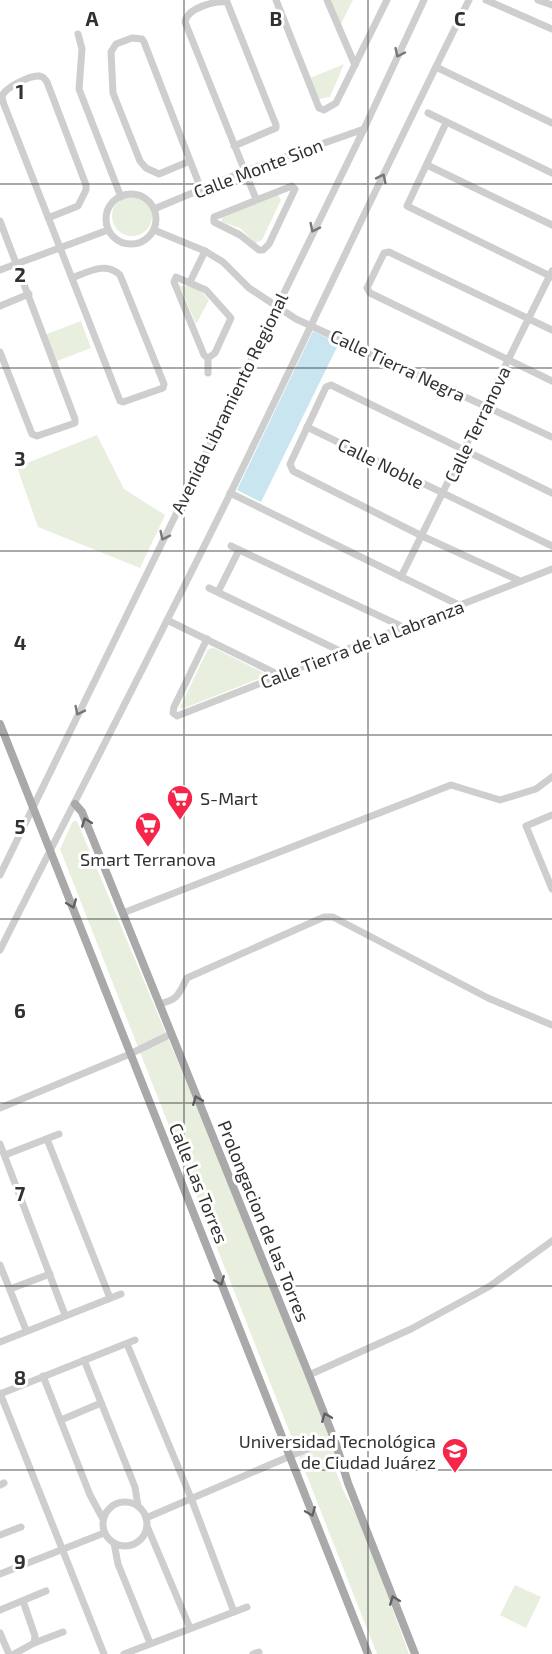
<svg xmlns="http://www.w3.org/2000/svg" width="552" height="1654" font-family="'Exo 2',sans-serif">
	<rect width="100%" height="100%" fill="#fff"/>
	<g fill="#e9efde">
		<path d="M330 0H353L340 26Z"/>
		<path d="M344 64 330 97 319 99 310 78Z"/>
		<path d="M277 193 281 200 262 240 255 243 240 228 222 222 221 216Z"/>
		<circle cx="132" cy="216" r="20"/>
		<path d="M180 286C193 285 201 290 209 300L196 324Z"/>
		<path d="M81 321 91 348 52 363 42 336Z"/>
		<path d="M97 435 124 489 165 515 140 568 38 527 17 467Z"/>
		<path d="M214 648 264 673 263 677 182 709 180 707 208 649Z"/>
		<path d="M73 821H77L309 1375 340 1466 335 1469 344 1492 361 1523 409 1654H377L60 849Z"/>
		<path d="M515 1585 541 1597 526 1628 500 1615Z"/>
	</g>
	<path fill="#c9e5f0" d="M313 331 339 343 261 502 237 490Z"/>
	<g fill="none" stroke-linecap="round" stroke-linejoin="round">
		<g stroke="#cecece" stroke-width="7">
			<path d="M276 0 319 108 324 110 336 103 387 0"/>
			<path d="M327 0 355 65"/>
			<path d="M486 0 552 29"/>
			<path d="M538 0 552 5"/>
			<path d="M78 34 82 49 79 89 121 197"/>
			<path d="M436 67 552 123"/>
			<path d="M428 113 552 173"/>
			<path d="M446 123 407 206 552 277"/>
			<path d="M234 146 276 128V125L227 2C214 1 187 8 185 22L256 199"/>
			<path d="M190 161 159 174 146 168 140 161 113 93 111 52 116 44 132 38 142 39 144 42 201 189"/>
			<path d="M427 165 552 225"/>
			<path d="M292 186 295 189 269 244 263 250H259L240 235 214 222V217Z"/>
			<circle cx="131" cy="219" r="25"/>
			<path d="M154 209 245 171 364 129"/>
			<path d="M48 218 78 206 86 190V185L47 82C44 78 44 77 39 76 30 75 5 88 2 96L3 102 120 401 123 402 163 388 164 384 120 275C106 261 88 272 72 278"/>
			<path d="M0 221 75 419V423L37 436 32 434 0 352"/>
			<path d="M154 230 205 251 223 262 249 288 296 319 552 437"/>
			<path d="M0 270 108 230"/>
			<path d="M190 282 205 251"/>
			<path d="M0 306 29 294"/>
			<path d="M552 330 389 252 384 253 367 288 370 293 552 381"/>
			<path d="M208 373V358L204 355 174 282 176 277 206 290 231 318 215 353 208 358"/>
			<path d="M307 427 552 546"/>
			<path d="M230 493 461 606"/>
			<path d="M231 546 405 628"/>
			<path d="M401 577 552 271"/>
			<path d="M520 581 422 536 293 471 290 464 326 387 331 385 552 493"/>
			<path d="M209 588 342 652"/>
			<path d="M218 592 239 550"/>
			<path d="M167 620 281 676"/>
			<path d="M207 639 174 707 173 713 177 716 552 569"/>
			<path d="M552 815 526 826 552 889"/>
			<path d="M0 875 364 129 424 0"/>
			<path d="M123 913 451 785 500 800 536 789 552 777"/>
			<path d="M0 950C76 798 155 647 230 494 310 329 387 164 469 0"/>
			<path d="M159 1004C179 999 178 995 187 978L324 917H333L488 998 552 1025"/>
			<path d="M0 1108 130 1054 171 1034"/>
			<path d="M47 1139 110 1298"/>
			<path d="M0 1144 65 1315"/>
			<path d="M5 1155 59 1134"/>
			<path d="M0 1265 26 1330"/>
			<path d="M10 1289 50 1274"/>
			<path d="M0 1342 121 1294"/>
			<path d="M127 1344 191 1498 234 1612"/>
			<path d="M84 1360 135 1487 138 1506"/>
			<path d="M309 1375 411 1329 490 1286 552 1241"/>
			<path d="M43 1376 90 1495 103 1519"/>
			<path d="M0 1393 104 1654"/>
			<path d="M0 1394 135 1340"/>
			<path d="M61 1420 101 1403"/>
			<path d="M0 1485 4 1483"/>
			<circle cx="125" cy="1524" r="22"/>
			<path d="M146 1518 309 1448 335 1441"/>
			<path d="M147 1526 190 1628"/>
			<path d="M0 1535 21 1527"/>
			<path d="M114 1543 118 1564 150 1643"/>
			<path d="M0 1574 104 1533"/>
			<path d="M23 1601 35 1636 34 1643"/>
			<path d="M0 1610 46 1591"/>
			<path d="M0 1633 9 1654"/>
			<path d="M14 1654 34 1643 63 1632"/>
			<path d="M124 1654 247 1607"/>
			<path d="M253 1654 259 1652"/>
		</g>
		<g stroke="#a9a9a9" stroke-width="8">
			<path d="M0 724 368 1654"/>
			<path d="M75 804 82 812 309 1375 335 1441 348 1483 415 1654"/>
		</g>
	</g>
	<defs><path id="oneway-chevron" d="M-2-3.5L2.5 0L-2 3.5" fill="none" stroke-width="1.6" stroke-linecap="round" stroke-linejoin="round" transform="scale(1.5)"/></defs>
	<g stroke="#787878">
		<use href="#oneway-chevron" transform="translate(399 53) rotate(115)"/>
		<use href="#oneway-chevron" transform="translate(382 178) rotate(-64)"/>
		<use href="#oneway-chevron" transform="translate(314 228) rotate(116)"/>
		<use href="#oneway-chevron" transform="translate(164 536) rotate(116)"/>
		<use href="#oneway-chevron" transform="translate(79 711) rotate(116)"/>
	</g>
	<g stroke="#616161">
		<use href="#oneway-chevron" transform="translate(86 822) rotate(-111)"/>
		<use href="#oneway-chevron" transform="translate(72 904) rotate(69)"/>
		<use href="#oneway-chevron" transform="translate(197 1100) rotate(-112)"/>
		<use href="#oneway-chevron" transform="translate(220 1281) rotate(68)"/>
		<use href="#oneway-chevron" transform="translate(326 1417) rotate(-112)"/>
		<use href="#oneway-chevron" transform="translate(311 1512) rotate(68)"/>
		<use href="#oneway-chevron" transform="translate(394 1600) rotate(-111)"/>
	</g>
	<path fill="none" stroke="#313131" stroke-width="1.5" stroke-opacity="0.55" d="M184 0V1654M368 0V1654M0 184H552M0 368H552M0 551H552M0 735H552M0 919H552M0 1103H552M0 1286H552M0 1470H552"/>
	<defs>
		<g id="supermarket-pin" transform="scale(1.35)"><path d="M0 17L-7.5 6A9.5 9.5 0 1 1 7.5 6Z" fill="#f6254a" stroke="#fff"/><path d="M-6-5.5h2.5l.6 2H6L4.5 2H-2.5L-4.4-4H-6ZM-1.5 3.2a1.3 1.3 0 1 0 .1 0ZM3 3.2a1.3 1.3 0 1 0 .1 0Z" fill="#fff"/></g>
		<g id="university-pin" transform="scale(1.35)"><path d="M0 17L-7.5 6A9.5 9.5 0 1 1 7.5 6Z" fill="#f6254a" stroke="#fff"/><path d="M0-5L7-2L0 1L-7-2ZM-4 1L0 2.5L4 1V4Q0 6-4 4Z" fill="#fff"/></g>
	</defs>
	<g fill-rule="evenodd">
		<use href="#supermarket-pin" x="180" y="798"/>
		<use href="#supermarket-pin" x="148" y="825"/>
		<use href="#university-pin" x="455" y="1451"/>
	</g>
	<g text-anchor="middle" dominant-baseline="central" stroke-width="6" stroke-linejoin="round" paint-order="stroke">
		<g font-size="18" fill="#313131" stroke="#fff">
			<text transform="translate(258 168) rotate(-21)">Calle Monte Sion</text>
			<text transform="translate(398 365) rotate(25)">Calle Tierra Negra</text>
			<text transform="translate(229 403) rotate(-64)">Avenida Libramiento Regional</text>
			<text transform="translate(477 424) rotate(-64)">Calle Terranova</text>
			<text transform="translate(381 463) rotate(26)">Calle Noble</text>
			<text transform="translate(362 644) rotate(-21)">Calle Tierra de la Labranza</text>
			<text transform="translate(199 1183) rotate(68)">Calle Las Torres</text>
			<text transform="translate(264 1221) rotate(68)">Prolongacion de las Torres</text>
		</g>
		<g font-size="18" fill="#313131" stroke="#fff" text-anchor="start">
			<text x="200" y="798">S-Mart</text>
			<text x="148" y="859" text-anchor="middle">Smart Terranova</text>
			<text x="436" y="1441" text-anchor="end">Universidad Tecnológica<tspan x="436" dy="21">de Ciudad Juárez</tspan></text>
		</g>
	</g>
	<g font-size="20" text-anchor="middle" font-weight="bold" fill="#313131" stroke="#fff" stroke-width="6" stroke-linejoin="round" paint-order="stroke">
		<text x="92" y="26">A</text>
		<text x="276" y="26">B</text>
		<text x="460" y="26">C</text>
		<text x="20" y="99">1</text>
		<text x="20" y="282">2</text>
		<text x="20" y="466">3</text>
		<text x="20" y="650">4</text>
		<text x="20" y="834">5</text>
		<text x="20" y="1018">6</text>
		<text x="20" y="1201">7</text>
		<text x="20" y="1385">8</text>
		<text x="20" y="1569">9</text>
	</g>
</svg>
